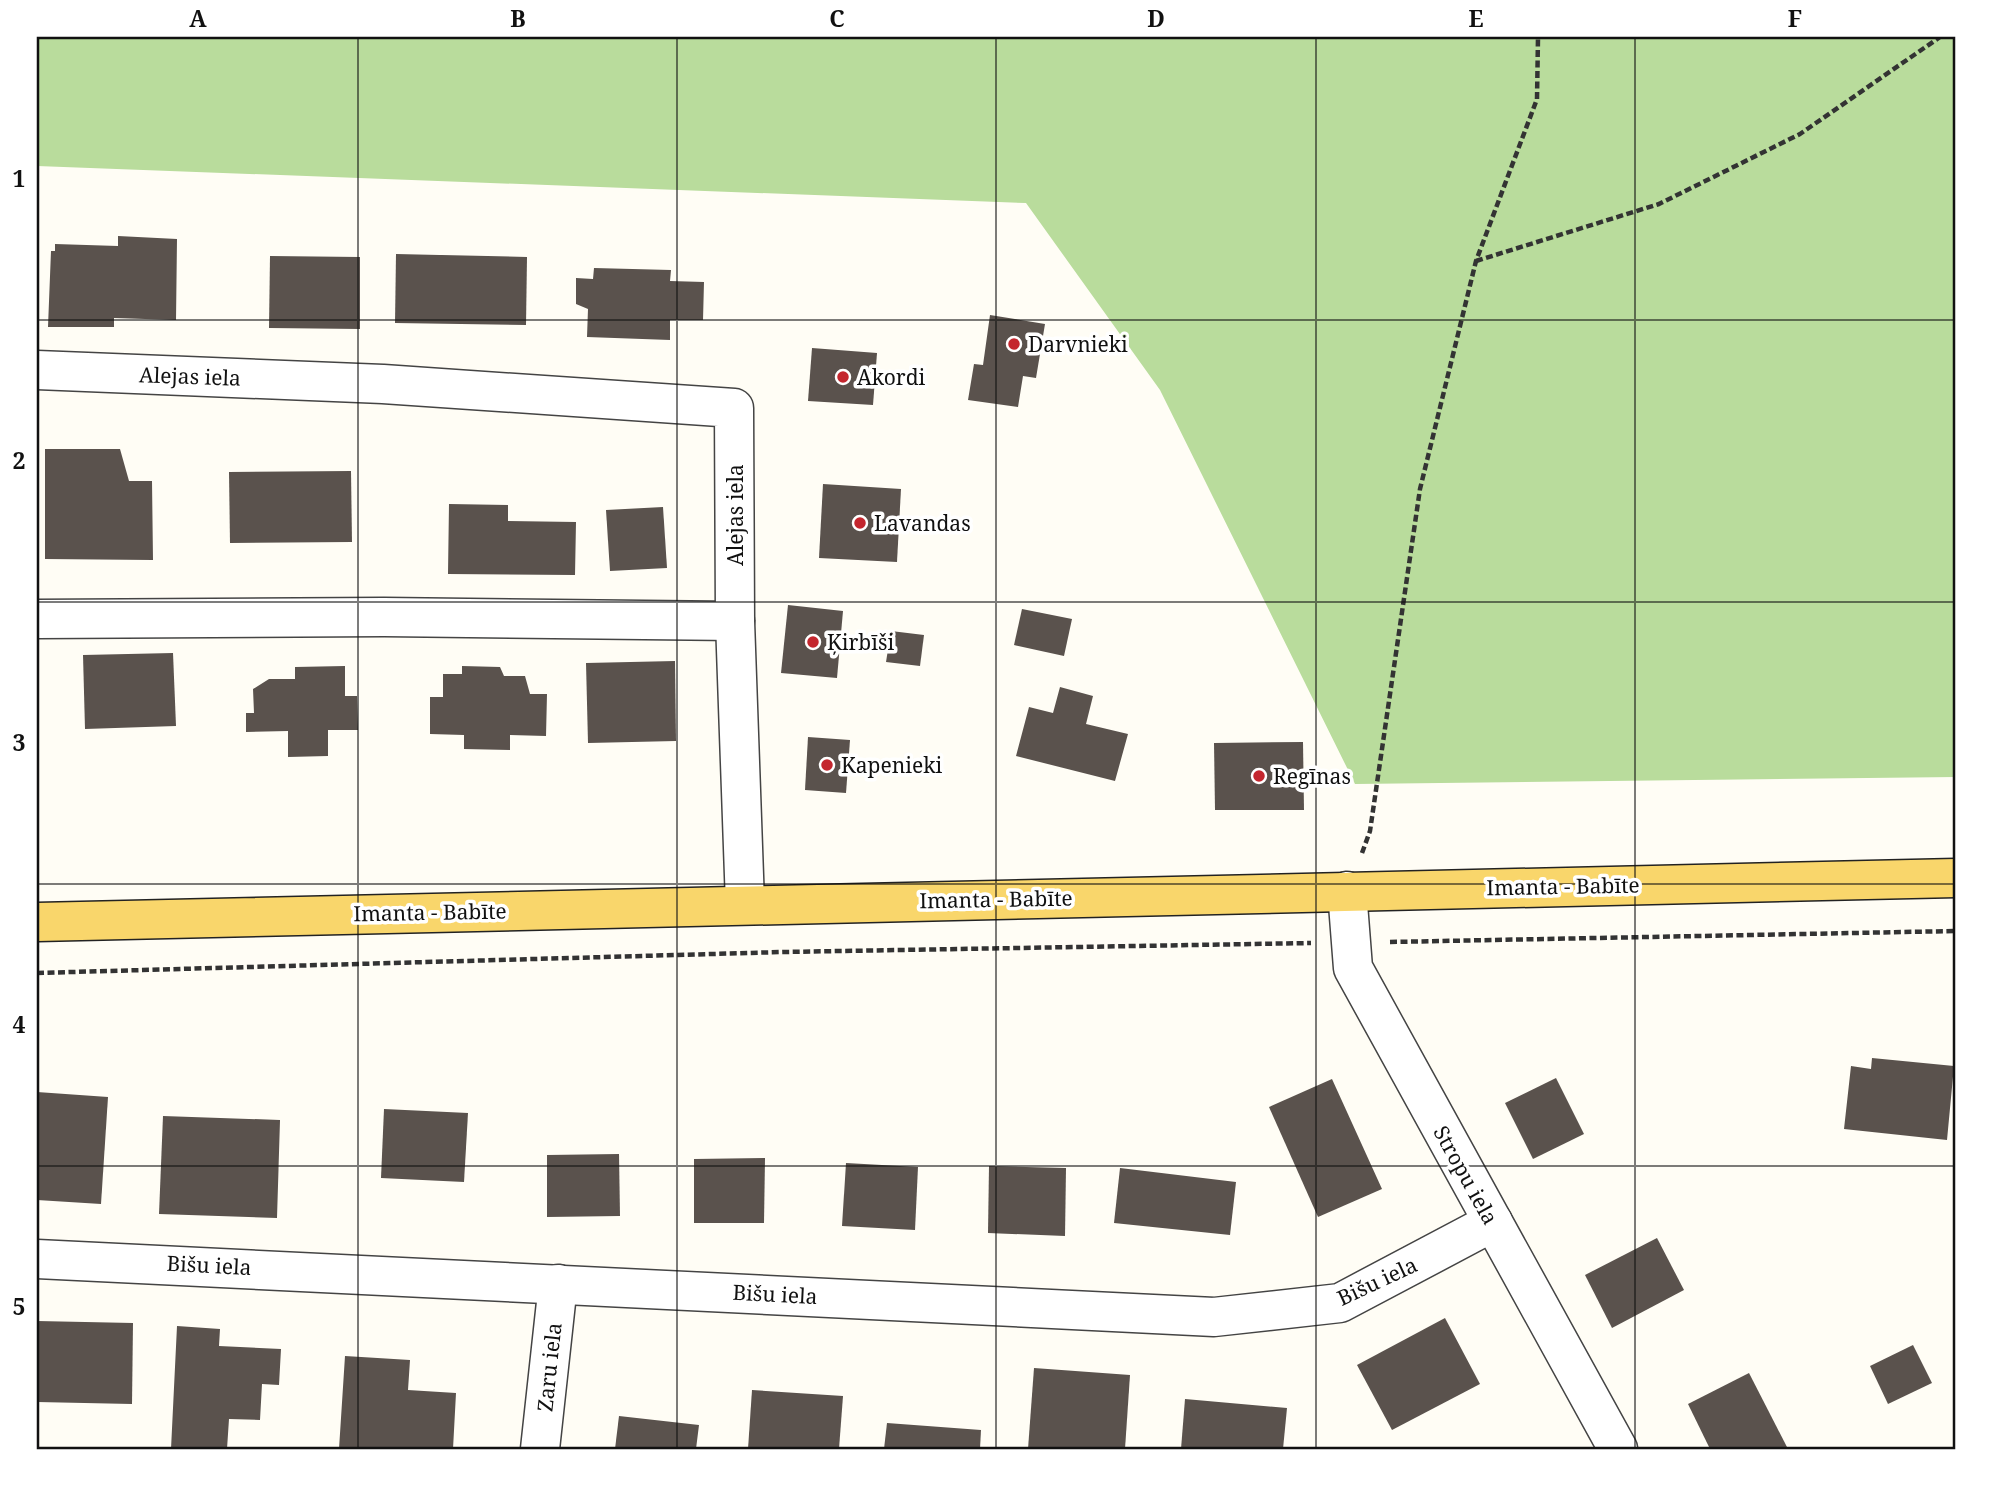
<svg xmlns="http://www.w3.org/2000/svg" width="1993" height="1486" font-family="'Noto Serif',serif">
	<rect width="100%" height="100%" fill="#fffdf5"/>
	<path fill="#b9dc9c" d="M37 37H1956V777L1355 784 1160 390 1026 203 37 166Z"/>
	<g fill="#5a524d">
		<path d="M118 236 177 239 176 320 114 318V327H48L51 251H55V244L118 246Z"/>
		<path d="M396 254 527 257 526 325 395 323Z"/>
		<path d="M270 256 360 257V329L269 328Z"/>
		<path d="M594 268 671 270 670 281 704 282 703 320H670V340L587 337 588 309 576 304V278L593 279Z"/>
		<path d="M990 315 1045 324 1036 378 1023 376 1018 407 968 400 974 364 983 365Z"/>
		<path d="M812 348 877 353 873 405 808 401Z"/>
		<path d="M45 449H120L129 481H152L153 560 45 559Z"/>
		<path d="M351 471 352 542 230 543 229 472Z"/>
		<path d="M823 484 901 489 897 562 819 558Z"/>
		<path d="M449 504 508 505V521L576 522 575 575 448 574Z"/>
		<path d="M663 507 667 568 610 571 606 510Z"/>
		<path d="M788 605 843 611 837 678 781 673Z"/>
		<path d="M1022 609 1072 619 1064 656 1014 645Z"/>
		<path d="M891 631 924 635 920 666 886 662Z"/>
		<path d="M173 653 176 726 85 729 83 655Z"/>
		<path d="M675 661 676 741 588 743 586 663Z"/>
		<path d="M345 666V696H357L358 730H328V756L288 757V731L246 732V713H254L253 689 269 679H295V667Z"/>
		<path d="M462 666 500 667 504 676H525L530 694H547L546 736 510 735V750L464 749V735L430 734V697H443V674H462Z"/>
		<path d="M1060 687 1093 696 1086 724 1128 734 1115 781 1016 756 1029 707 1053 713Z"/>
		<path d="M808 737 850 740 846 793 805 790Z"/>
		<path d="M1303 742 1304 810H1215L1214 743Z"/>
		<path d="M1872 1058 1954 1066 1947 1140 1844 1129 1851 1066 1871 1069Z"/>
		<path d="M1556 1078 1584 1134 1533 1159 1505 1103Z"/>
		<path d="M1332 1079 1382 1189 1318 1217 1269 1107Z"/>
		<path d="M37 1092 108 1097 101 1204 37 1200Z"/>
		<path d="M384 1109 468 1113 464 1182 381 1178Z"/>
		<path d="M163 1116 280 1120 277 1218 159 1214Z"/>
		<path d="M619 1154 620 1216 547 1217V1155Z"/>
		<path d="M765 1158 764 1223H694V1159Z"/>
		<path d="M846 1163 918 1167 915 1230 842 1226Z"/>
		<path d="M989 1166 1066 1168 1065 1236 988 1233Z"/>
		<path d="M1120 1168 1236 1182 1230 1235 1114 1223Z"/>
		<path d="M1657 1238 1684 1290 1612 1328 1585 1275Z"/>
		<path d="M1445 1318 1480 1384 1392 1430 1357 1365Z"/>
		<path d="M37 1321 133 1323 132 1404 37 1402Z"/>
		<path d="M177 1326 220 1329 219 1346 281 1349 279 1385 262 1384 260 1420 229 1419 227 1449H171Z"/>
		<path d="M1913 1345 1932 1383 1888 1404 1870 1366Z"/>
		<path d="M345 1356 410 1360 408 1390 456 1393 453 1449H339Z"/>
		<path d="M1034 1368 1130 1375 1125 1449H1028Z"/>
		<path d="M1749 1373 1788 1449H1710L1688 1404Z"/>
		<path d="M752 1390 843 1396 839 1449H748Z"/>
		<path d="M1185 1399 1287 1408 1283 1449H1181Z"/>
		<path d="M619 1416 699 1425 696 1449H615Z"/>
		<path d="M887 1423 981 1430 980 1449H884Z"/>
	</g>
	<g fill="none" stroke-linecap="round" stroke-linejoin="round">
		<g stroke="#444" stroke-width="41">
			<g id="minor">
				<path d="M37 370 383 384 734 408 735 621 745 904"/>
				<path d="M37 619 384 617 735 621"/>
				<path d="M1347 891 1353 968 1618 1449"/>
				<path d="M37 1259 1214 1317 1340 1303 1493 1222"/>
				<path d="M540 1449 558 1284"/>
			</g>
		</g>
		<g stroke="#222" stroke-width="41">
			<path id="major" d="M37 922 1956 878"/>
		</g>
		<g stroke="#333" stroke-width="4.5" stroke-dasharray="7 3.5" stroke-linecap="butt">
			<path d="M1476 261 1659 204 1800 134 1940 37"/>
			<path d="M1362 853 1370 831 1420 489 1476 261 1537 99 1538 37"/>
			<path d="M1390 942 1956 931"/>
			<path d="M37 973 783 952 1311 943"/>
		</g>
		<use href="#minor" stroke="#fff" stroke-width="38"/>
		<use href="#major" stroke="#f9d66b" stroke-width="38"/>
	</g>
	<path fill="none" stroke="#111" stroke-width="2" stroke-opacity="0.55" d="M358 37V1449M677 37V1449M996 37V1449M1316 37V1449M1635 37V1449M37 320H1956M37 602H1956M37 884H1956M37 1166H1956"/>
	<g fill="#c4262e" stroke="#fff" stroke-width="2.5">
		<circle cx="1014" cy="344" r="7"/>
		<circle cx="843" cy="377" r="7"/>
		<circle cx="860" cy="523" r="7"/>
		<circle cx="813" cy="642" r="7"/>
		<circle cx="827" cy="765" r="7"/>
		<circle cx="1259" cy="776" r="7"/>
	</g>
	<g text-anchor="middle" dominant-baseline="central" stroke-width="7" stroke-linejoin="round" paint-order="stroke">
		<g font-size="21" fill="#111" stroke="#fff" text-anchor="start">
			<text x="1028" y="344">Darvnieki</text>
			<text x="857" y="377">Akordi</text>
			<text x="874" y="523">Lavandas</text>
			<text x="827" y="642">Ķirbīši</text>
			<text x="841" y="765">Kapenieki</text>
			<text x="1273" y="776">Regīnas</text>
		</g>
		<g font-size="21" fill="#111" stroke="#fff">
			<text transform="translate(190 376) rotate(2)">Alejas iela</text>
			<text transform="translate(735 515) rotate(-90)">Alejas iela</text>
			<text transform="translate(1563 886) rotate(-1)">Imanta - Babīte</text>
			<text transform="translate(996 899) rotate(-1)">Imanta - Babīte</text>
			<text transform="translate(430 912) rotate(-1)">Imanta - Babīte</text>
			<text transform="translate(1466 1175) rotate(61)">Stropu iela</text>
			<text transform="translate(209 1265) rotate(3)">Bišu iela</text>
			<text transform="translate(1377 1281) rotate(-25)">Bišu iela</text>
			<text transform="translate(775 1294) rotate(3)">Bišu iela</text>
			<text transform="translate(549 1367) rotate(-84)">Zaru iela</text>
		</g>
	</g>
	<rect width="1993" height="1486" fill="none" stroke="#ffffff" stroke-width="77"/>
	<rect x="38" y="38" width="1916" height="1410" fill="none" stroke="#111" stroke-width="2.5"/>
	<g font-size="23" text-anchor="middle" font-weight="bold" fill="#111">
		<text x="198" y="27">A</text>
		<text x="518" y="27">B</text>
		<text x="837" y="27">C</text>
		<text x="1156" y="27">D</text>
		<text x="1476" y="27">E</text>
		<text x="1795" y="27">F</text>
		<text x="19" y="187">1</text>
		<text x="19" y="469">2</text>
		<text x="19" y="751">3</text>
		<text x="19" y="1033">4</text>
		<text x="19" y="1315">5</text>
	</g>
</svg>
